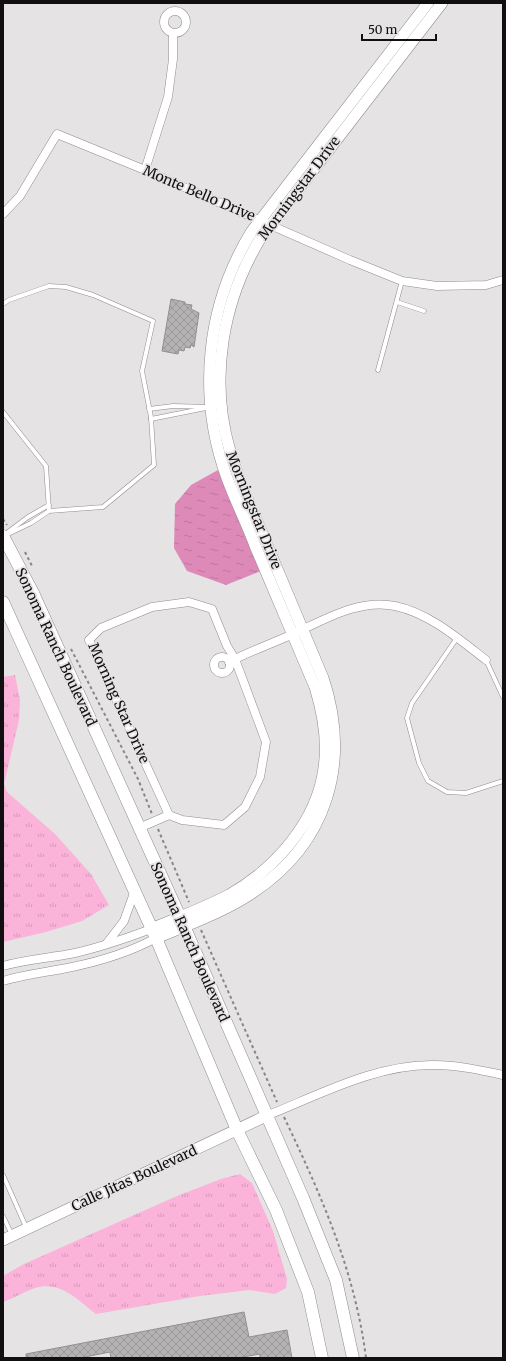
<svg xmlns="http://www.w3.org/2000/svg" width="506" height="1361" font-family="Merriweather,serif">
	<defs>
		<pattern id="grass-tufts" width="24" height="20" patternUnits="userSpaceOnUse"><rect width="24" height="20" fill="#fbb3d9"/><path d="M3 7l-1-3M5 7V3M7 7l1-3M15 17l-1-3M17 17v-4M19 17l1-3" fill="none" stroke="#d699b9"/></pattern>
		<pattern id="water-ripples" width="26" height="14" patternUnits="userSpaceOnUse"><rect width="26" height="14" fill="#de8ab9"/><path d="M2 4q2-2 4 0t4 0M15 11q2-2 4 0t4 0" fill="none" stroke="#bd769e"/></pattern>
		<pattern id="building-cross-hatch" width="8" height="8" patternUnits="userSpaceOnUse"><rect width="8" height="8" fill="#b5b2b4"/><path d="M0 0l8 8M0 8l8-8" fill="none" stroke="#9b989a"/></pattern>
	</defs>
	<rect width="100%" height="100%" fill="#e6e3e5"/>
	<g fill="url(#grass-tufts)">
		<path d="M15 675 20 700 19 720 4 784 7 792 55 834 91 874 109 905 82 921 46 932 3 942V677Z"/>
		<path d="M240 1174 252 1183 273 1231 287 1279 286 1288 275 1294 249 1290 200 1296 96 1314C78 1300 60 1280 35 1288 24 1292 14 1298 3 1302V1276L24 1264 177 1196 221 1179Z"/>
	</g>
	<path fill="url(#water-ripples)" d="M218 470 261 571 226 585 187 571 174 548 175 504 191 485Z"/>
	<g fill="url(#building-cross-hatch)" stroke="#939091">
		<path d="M171 299 185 302V304L192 305 191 309 199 313 194 347 191 345 190 348 185 347 184 351 179 350 178 354 162 351Z"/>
		<path d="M244 1312 249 1337 287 1330 292 1358H260V1354L237 1358H111L110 1352 80 1358H26V1354Z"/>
	</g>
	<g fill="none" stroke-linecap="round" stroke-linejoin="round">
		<g stroke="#8f8c8e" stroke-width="5">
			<g id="service">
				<path d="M397 302 424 311"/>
				<path d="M3 304 9 300 49 286 66 287 93 295 153 321 142 371 151 417 154 465 103 507 49 511 31 523 4 536"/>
				<path d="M378 370 402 281"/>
				<path d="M149 409 173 406 210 407"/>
				<path d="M3 412 46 466 49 511"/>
				<path d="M151 419 206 408"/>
				<path d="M8 532 28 517 49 505"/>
				<path d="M457 638 412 703 407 718 419 763 428 781 447 792 466 793 503 781"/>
				<path d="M486 660 503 697"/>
				<path d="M3 1175 26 1227"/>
				<path d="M3 1216 12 1235"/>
			</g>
		</g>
		<g stroke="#8f8c8e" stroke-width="9">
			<g id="minor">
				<circle cx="175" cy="22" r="11"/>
				<path d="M145 170 168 97 173 59V33"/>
				<path d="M3 214 20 196 57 134 145 170 350 260 402 281 437 286 486 285 503 280"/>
				<path d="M189 602 212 609 227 646 235 659 266 742 260 777 245 807 224 825 182 820 169 815 89 640 101 628 152 607Z"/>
				<circle cx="222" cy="665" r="8"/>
				<path d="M229 662C249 652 270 644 291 635 322 621 359 598 395 606 429 613 459 639 486 660"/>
				<path d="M139 828 169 815"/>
				<path d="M107 943 124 921 134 893"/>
				<path d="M3 966C27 959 51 958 75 953 101 947 127 938 151 929"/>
				<path d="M3 981C26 974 49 972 72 967 101 961 130 952 156 938"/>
				<path d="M266 1116C319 1095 376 1064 434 1065 457 1065 480 1070 503 1075"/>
			</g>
		</g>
		<g stroke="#8f8c8e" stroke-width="12">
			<g id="tertiary">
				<path d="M151 929C177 918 204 908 229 895 275 869 317 822 324 768 328 741 323 713 315 687 295 641 276 594 256 548 247 524 236 502 227 478 197 396 206 305 252 231L428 3"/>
				<path d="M156 938C187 925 224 912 252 893 328 843 351 762 323 678 303 631 284 585 264 538 252 509 238 481 230 451 209 380 222 302 260 239L442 3"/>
				<path d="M3 1240 266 1116"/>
			</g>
		</g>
		<g stroke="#8f8c8e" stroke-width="13">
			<g id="secondary">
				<path d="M3 536 33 593 184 926 303 1198 336 1280 353 1358"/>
				<path d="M3 602 156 938 237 1130 276 1210 308 1292 322 1358"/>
			</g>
		</g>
		<g stroke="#888587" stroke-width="2" stroke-dasharray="3 3" stroke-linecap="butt">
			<path d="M3 519 7 525"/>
			<path d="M25 552 32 566"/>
			<path d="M71 649 138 779 152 814"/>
			<path d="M158 829 189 902"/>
			<path d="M201 930 277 1102"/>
			<path d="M284 1117C321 1195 355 1271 366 1358"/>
		</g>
		<use href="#service" stroke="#fff" stroke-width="4"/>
		<use href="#minor" stroke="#fff" stroke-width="8"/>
		<use href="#tertiary" stroke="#fff" stroke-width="11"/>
		<use href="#secondary" stroke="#fff" stroke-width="12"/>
	</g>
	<g text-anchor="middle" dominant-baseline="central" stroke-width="3.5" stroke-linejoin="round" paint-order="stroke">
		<g font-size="14" fill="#110f10" stroke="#e6e3e5">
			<text transform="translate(299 188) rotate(-53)">Morningstar Drive</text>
			<text transform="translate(199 193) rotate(23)">Monte Bello Drive</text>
			<text transform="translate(254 510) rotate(68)">Morningstar Drive</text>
			<text transform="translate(56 647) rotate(65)">Sonoma Ranch Boulevard</text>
			<text transform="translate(119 703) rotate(66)">Morning Star Drive</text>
			<text transform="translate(190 942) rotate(66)">Sonoma Ranch Boulevard</text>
			<text transform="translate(134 1178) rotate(-25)">Calle Jitas Boulevard</text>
		</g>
	</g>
	<rect width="506" height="1361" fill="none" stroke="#110f10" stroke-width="8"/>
	<path d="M362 34v6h74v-6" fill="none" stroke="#110f10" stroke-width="2"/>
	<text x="368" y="34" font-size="12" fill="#110f10" stroke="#e6e3e5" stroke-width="3" paint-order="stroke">50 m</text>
</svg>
